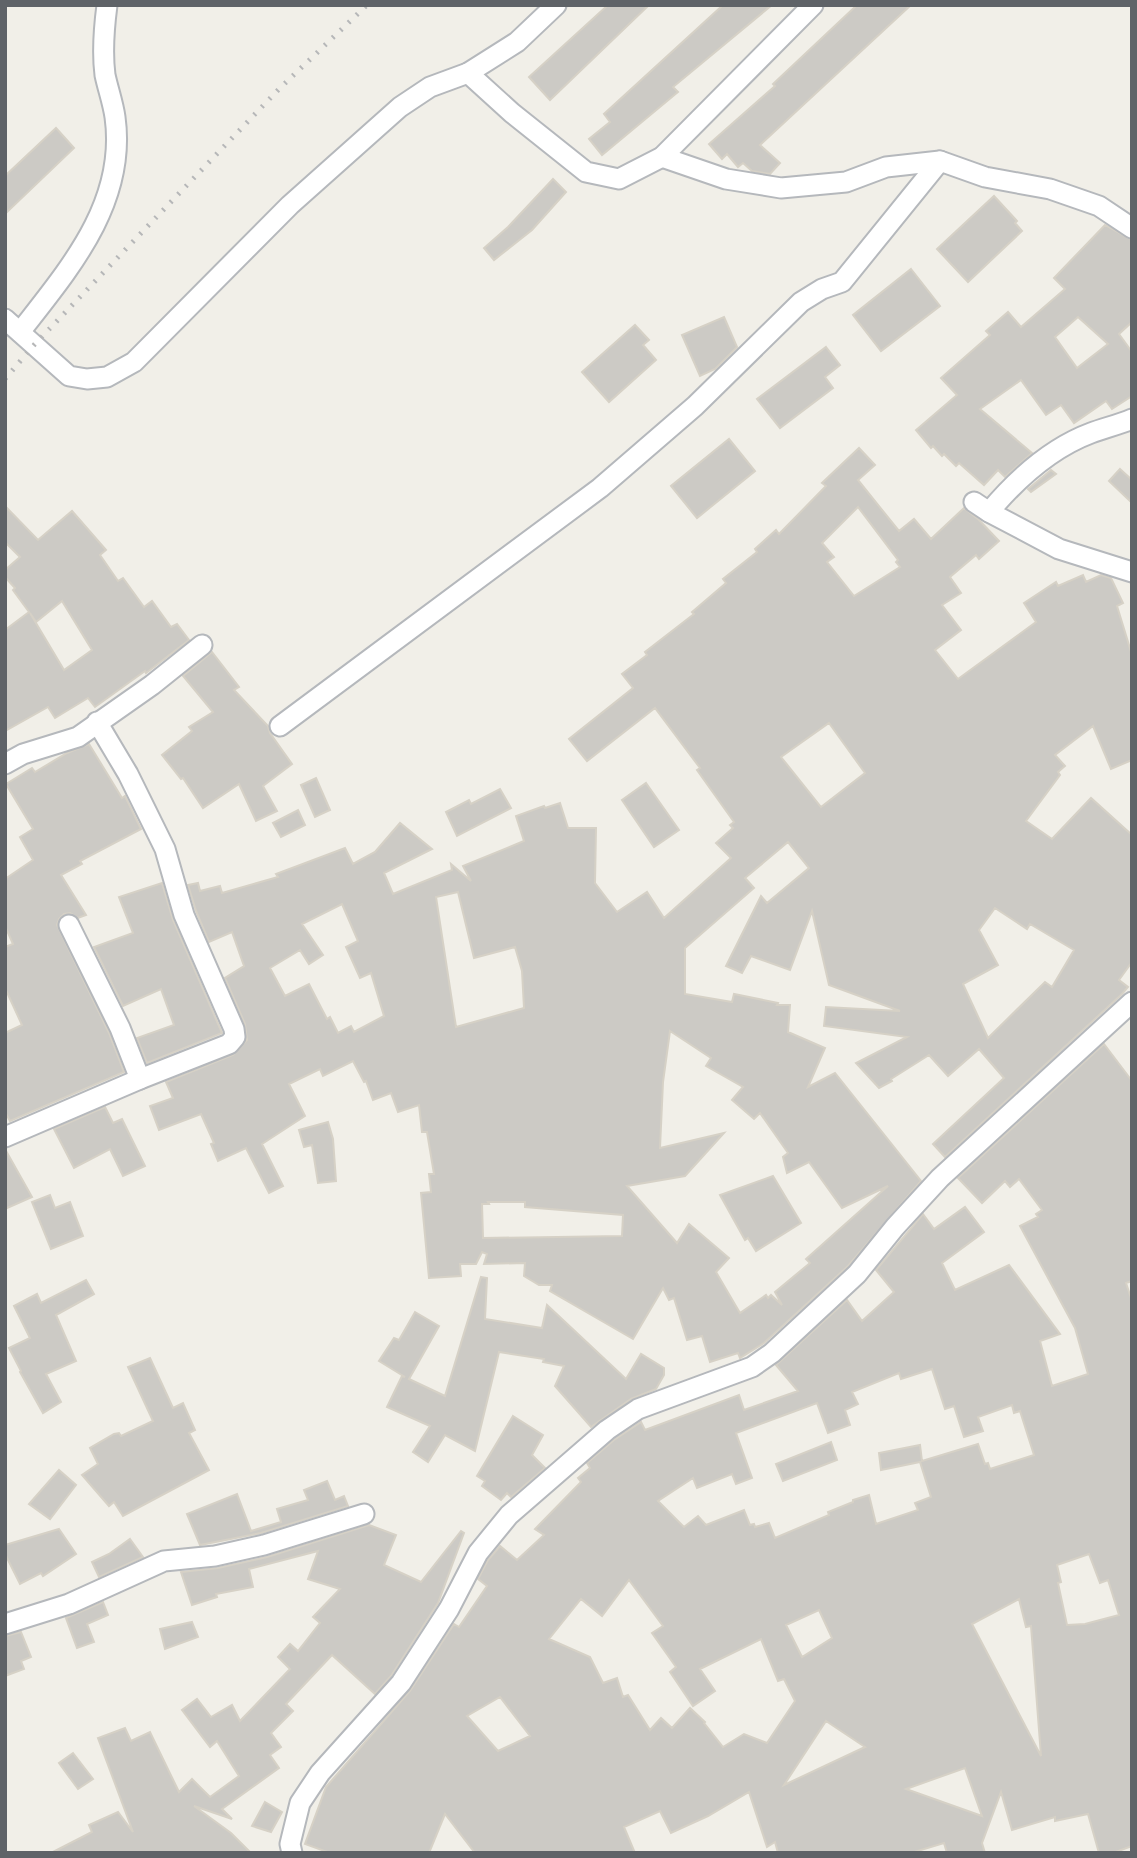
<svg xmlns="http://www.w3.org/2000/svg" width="1137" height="1858" font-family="'PT Sans',sans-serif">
	<rect width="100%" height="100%" fill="#f1efe8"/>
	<g fill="#cccac5" stroke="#d6d1c6" stroke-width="2" fill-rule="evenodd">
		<path d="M608 5H649L550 100 529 77Z"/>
		<path d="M723 5H772L673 87 678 92 602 155 589 139 610 122 604 114Z"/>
		<path d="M857 5H911L760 145 780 163 770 174 752 171 743 163 738 167 727 154 722 159 709 144 775 86 773 84Z"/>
		<path d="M56 128 74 148 5 214V176Z"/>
		<path d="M553 179 566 192 532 230 494 260 484 248 508 227Z"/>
		<path d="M994 196 1017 221 1015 223 1022 231 968 282 937 249Z"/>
		<path d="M1105 225 1132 240V322L1119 334 1132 352V396L1112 409 1106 401 1074 423 1061 405 1046 415 1021 380 980 409 1032 453 1005 477 998 470 984 485 959 463 956 466 944 454 942 456 933 446 931 448 916 430 957 395 941 378 990 335 986 331 1008 312 1021 327 1065 289 1054 278ZM1078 317 1108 344 1077 368 1055 337Z"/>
		<path d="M911 269 940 306 881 351 853 315Z"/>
		<path d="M724 317 737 347 715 369 700 376 682 335Z"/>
		<path d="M635 325 649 340 643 345 656 360 609 402 582 372Z"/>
		<path d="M826 347 840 365 825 377 833 388 780 428 757 399Z"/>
		<path d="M729 439 755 471 697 518 671 486Z"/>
		<path d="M859 448 875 465 858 480 899 531 914 519 931 539 964 508 979 520 999 541 979 559 976 555 950 577 961 593 942 605 961 630 935 650 958 679 1036 622 1024 603 1056 582 1058 586 1083 575 1086 582 1101 575 1111 578 1123 603 1117 606 1132 655V760L1111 769 1093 726 1055 755 1065 766 1058 772 1060 775 1026 821 1052 839 1091 798 1132 835V962L1119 980 1128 987 1122 994 945 1157 933 1144 1004 1078 979 1049 948 1076 929 1055 891 1079 892 1081 879 1088 856 1063 907 1037 824 1026 826 1007 900 1011 829 985 812 911 790 970 751 956 742 973 726 966 761 896 767 903 809 868 788 842 745 878 754 888 685 948V994L732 1002 734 994 778 1003 777 1005H790L788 1032 825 1048 808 1087 835 1073 921 1181 848 1266 764 1343 740 1358 738 1353 710 1362 702 1336 687 1340 674 1298 669 1300 663 1288 633 1339 550 1291 552 1285H539L524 1276 525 1263 484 1264 487 1254 482 1252 476 1264H460L461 1276 429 1278 421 1193 431 1192 429 1174H434L427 1132H422L419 1105 398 1112 391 1093 373 1100 366 1081 364 1082 353 1061 323 1076 320 1069 289 1084 305 1116 262 1144 283 1186 269 1193 246 1148 218 1161 211 1144 214 1143 201 1114 159 1130 150 1106 173 1098 166 1082 233 1055 247 1040 245 1024 225 978 244 966 232 932 209 942 196 911 188 885 198 883 200 891 220 886 222 893 278 877 276 874 345 848 353 864 375 852 400 823 432 849 384 873 393 894 452 870 451 864 471 881 463 866 524 841 516 816 544 806 545 808 560 803 568 828H596L595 883 617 912 647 892 664 918 731 858 716 843 733 828 730 825 734 822 697 770 700 768 655 708 587 761 569 739 633 688 622 674 647 655 645 652 694 614 692 612 726 583 723 579 757 552 755 549 776 530 779 534 826 486 822 483ZM858 507 898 560 896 562 900 567 854 596 827 562 834 557 822 543ZM829 723 865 773 821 807 781 757ZM458 892 474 958 515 947 522 971 524 1008 456 1027 436 897ZM342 904 358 941 346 947 360 978 371 973 384 1016 354 1032 351 1026 338 1033 330 1017 327 1019 309 984 285 996 270 968 300 950 309 964 323 955 302 924ZM995 908 1027 929 1030 924 1074 950 1052 987 1045 982 988 1038 963 984 998 965 979 930ZM670 1031 711 1058 706 1066 743 1087 732 1100 754 1119 760 1113 788 1153 783 1157 787 1173 809 1162 842 1208 888 1186 806 1259 810 1263 775 1292 782 1305 771 1295 768 1298 766 1295 740 1313 716 1272 729 1258 689 1224 677 1243 627 1186 685 1176 724 1133 660 1148 663 1082ZM488 1202H525V1207L623 1215 622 1236 483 1238 482 1204H489Z"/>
		<path d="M1120 469 1132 480V503L1109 481Z"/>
		<path d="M1051 470 1056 474 1031 492 1028 489Z"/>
		<path d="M5 506 38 540 72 511 106 550 100 555 118 581 123 578 144 607 152 601 171 627 177 624 189 640 146 673 145 671 95 707 88 698 55 718 48 707 5 731V630L29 612 13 590 15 588 5 577V570L20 557 5 542ZM62 601 92 650 64 670 30 613 36 622Z"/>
		<path d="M212 652 239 687 234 690 268 726 270 733 292 764 263 786 277 811 256 821 239 784 203 808 183 778 181 779 162 755 192 731 189 727 213 712 183 676Z"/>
		<path d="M89 744 122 798 125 796 141 829 80 861 82 864 61 875 86 915 78 918 70 913 64 914 59 919 57 925 109 1033 124 1072 10 1121 5 1112V1033L22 1025 5 988V947L13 944 5 926V879L33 860 20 837 33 829 6 784 32 768 35 772 67 753Z"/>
		<path d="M316 778 330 810 315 817 301 785Z"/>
		<path d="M646 783 679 830 654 847 622 800Z"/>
		<path d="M500 789 511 808 457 836 446 812 469 800 471 804Z"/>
		<path d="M298 810 305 825 281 837 273 823Z"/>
		<path d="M162 883 173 920 222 1033 147 1063 137 1038 174 1025 161 989 123 1006 94 947 133 933 119 897Z"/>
		<path d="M1104 1044 1132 1081V1281L1126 1283 1132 1301V1846L1113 1853H1099L1088 1814 1055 1821V1817L1012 1830 1001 1792 982 1843 985 1853H947L944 1843 911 1853H778L775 1842 767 1847 749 1792 708 1816 671 1833 660 1811 624 1827 635 1853H475L445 1814 429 1853H330L305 1844 326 1787 410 1691 454 1624 459 1627 487 1586 478 1579 488 1560 500 1546 517 1560 544 1535 535 1529 581 1482 578 1478 590 1468 587 1463 614 1440 641 1422 645 1430 739 1395 744 1410 798 1391 776 1365 847 1300 862 1321 894 1292 876 1270 923 1214 934 1229 965 1207 984 1232 942 1263 955 1290 1009 1265 1060 1334 1040 1341 1052 1386 1088 1374 1075 1328 1020 1226 1038 1217 1036 1214 1042 1210 1019 1179 1010 1187 1005 1181 982 1203 958 1178ZM932 1369 945 1409 954 1406 964 1437 983 1431 978 1417 1012 1405 1014 1413 1020 1411 1034 1455 990 1469 988 1463 985 1464 978 1444 922 1461 920 1445 879 1453 881 1470 920 1462 931 1497 915 1503 918 1510 876 1524 869 1495 853 1500V1502L828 1512 829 1515 775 1538 769 1523 755 1527 754 1524 750 1525 744 1510 706 1525 698 1516 684 1527 658 1501 693 1478 697 1488 732 1474 736 1484 752 1478 736 1433 817 1403 828 1433 850 1425 845 1410 858 1404 852 1392 899 1373 901 1379ZM1089 1554 1100 1583 1108 1580 1119 1615 1085 1624 1067 1625 1058 1583 1061 1582 1057 1565ZM629 1580 663 1626 652 1633 676 1667 670 1672 693 1706 715 1691 700 1669 761 1639 778 1681 784 1679 795 1701 767 1743 744 1734 723 1747 704 1723 705 1722 690 1708 672 1728 661 1718 650 1730 628 1695 623 1697 617 1678 603 1683 590 1657 549 1639 581 1599 602 1616ZM1019 1599 1026 1627 1031 1626 1041 1756 972 1624ZM819 1610 832 1638 802 1657 786 1625ZM500 1697 530 1736 498 1751 467 1716ZM826 1721 865 1747 784 1785ZM965 1768 982 1816 906 1789Z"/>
		<path d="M105 1107 113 1123 122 1119 145 1166 123 1176 110 1149 74 1168 54 1129Z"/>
		<path d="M328 1122 333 1139 336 1181 318 1183 312 1145 304 1147 299 1130Z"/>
		<path d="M5 1149 32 1197 5 1209Z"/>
		<path d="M773 1176 801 1223 756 1251 748 1238 745 1240 720 1195Z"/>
		<path d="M50 1195 55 1208 70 1202 83 1236 51 1249 32 1202Z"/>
		<path d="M481 1277 487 1278 485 1319 542 1328 547 1305 626 1379 641 1354 664 1368V1375L656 1389 631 1399 591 1427 555 1386 564 1366 543 1362 544 1359 499 1352 475 1451 445 1435 428 1462 413 1452 430 1426 387 1407 402 1376 405 1377 379 1361 394 1338 399 1340 415 1312 439 1326 409 1379 445 1396Z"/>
		<path d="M86 1280 94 1294 56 1315 76 1361 46 1374 61 1402 43 1413 20 1372 21 1371 9 1348 30 1338 14 1306 37 1294 41 1303Z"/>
		<path d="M150 1358 173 1408 183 1403 195 1430 189 1433 209 1470 123 1516 114 1502 109 1506 82 1475 98 1464 90 1448 114 1434 119 1433 121 1436 153 1421 128 1367Z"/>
		<path d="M513 1416 543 1435 532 1455 545 1468 511 1497 507 1493 501 1500 482 1486 485 1481 477 1476Z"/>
		<path d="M831 1442 837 1460 783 1481 776 1464Z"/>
		<path d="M59 1470 76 1485 50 1519 29 1504Z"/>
		<path d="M327 1481 335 1500 344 1496 348 1506 261 1533 200 1545 187 1514 237 1494 251 1531 281 1522 277 1509 308 1500 304 1490Z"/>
		<path d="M369 1525 396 1535 384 1565 421 1582 461 1531 464 1533 438 1603 391 1676 375 1694 332 1655 286 1704 293 1711 271 1733 281 1747 270 1755 279 1768 222 1809 232 1819 194 1806 231 1833 251 1853H51L92 1832 89 1825 118 1812 133 1832 98 1738 125 1728 131 1741 150 1732 179 1792 192 1779 210 1797 239 1776 217 1741 210 1747 182 1710 197 1699 211 1717 232 1705 240 1721 290 1669 278 1657 290 1644 298 1651 320 1623 313 1617 340 1589 308 1579 318 1551 249 1569 253 1587 216 1594 217 1597 192 1605 181 1572 218 1568 267 1557Z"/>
		<path d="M59 1529 76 1554 43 1576 41 1573 20 1584 5 1554V1545Z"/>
		<path d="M130 1539 143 1557 99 1577 92 1562 109 1554Z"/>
		<path d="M103 1602 108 1615 87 1624 94 1642 77 1648 66 1618Z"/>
		<path d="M192 1622 198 1637 165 1649 160 1629Z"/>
		<path d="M21 1632 31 1657 21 1661 24 1669 5 1676V1636Z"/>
		<path d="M73 1753 93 1779 78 1789 59 1763Z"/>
		<path d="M265 1802 282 1812 271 1832 252 1826Z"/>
	</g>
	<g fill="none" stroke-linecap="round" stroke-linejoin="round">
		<g stroke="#b5b8bc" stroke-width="23">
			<g id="street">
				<path d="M468 73 512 113 586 172 619 179 662 157 813 5"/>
				<path d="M662 157 726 179 781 188 846 182 886 167 940 161 985 177 1050 189 1099 206 1132 228"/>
				<path d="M5 319 69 376 87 379 107 377 134 362 290 205 400 107 430 87 468 73 517 42 556 5"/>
				<path d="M20 332C69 269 127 203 115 117 113 103 108 89 105 75 102 52 104 28 107 5"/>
				<path d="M974 502 989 512 1059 549 1132 572"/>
				<path d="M989 512C1015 481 1051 448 1091 433 1104 428 1118 425 1132 419"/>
				<path d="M97 722 128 774 165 849 184 915 234 1029 235 1037 229 1044 140 1079"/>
				<path d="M280 726 600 488 695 406 801 302 822 289 842 282 940 161"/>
				<path d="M5 764 23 754 78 737 152 685 202 645"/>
				<path d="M5 1137 140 1079 120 1028 69 925"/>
				<path d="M5 1624 69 1604 164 1561 215 1556 264 1545 364 1514"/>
				<path d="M292 1853 290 1844 300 1803 320 1773 401 1683 449 1609 478 1553 509 1515 607 1430 638 1409 752 1367 772 1353 857 1274 895 1227 940 1178 1132 1002"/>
			</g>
		</g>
		<use href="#street" stroke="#fff" stroke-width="19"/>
		<path stroke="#b6b7b8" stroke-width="5" stroke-dasharray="2 9" stroke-linecap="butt" d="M5 379 34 345 279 89 367 5"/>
	</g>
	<rect width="1137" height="1858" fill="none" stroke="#5f6368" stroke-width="14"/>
</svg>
